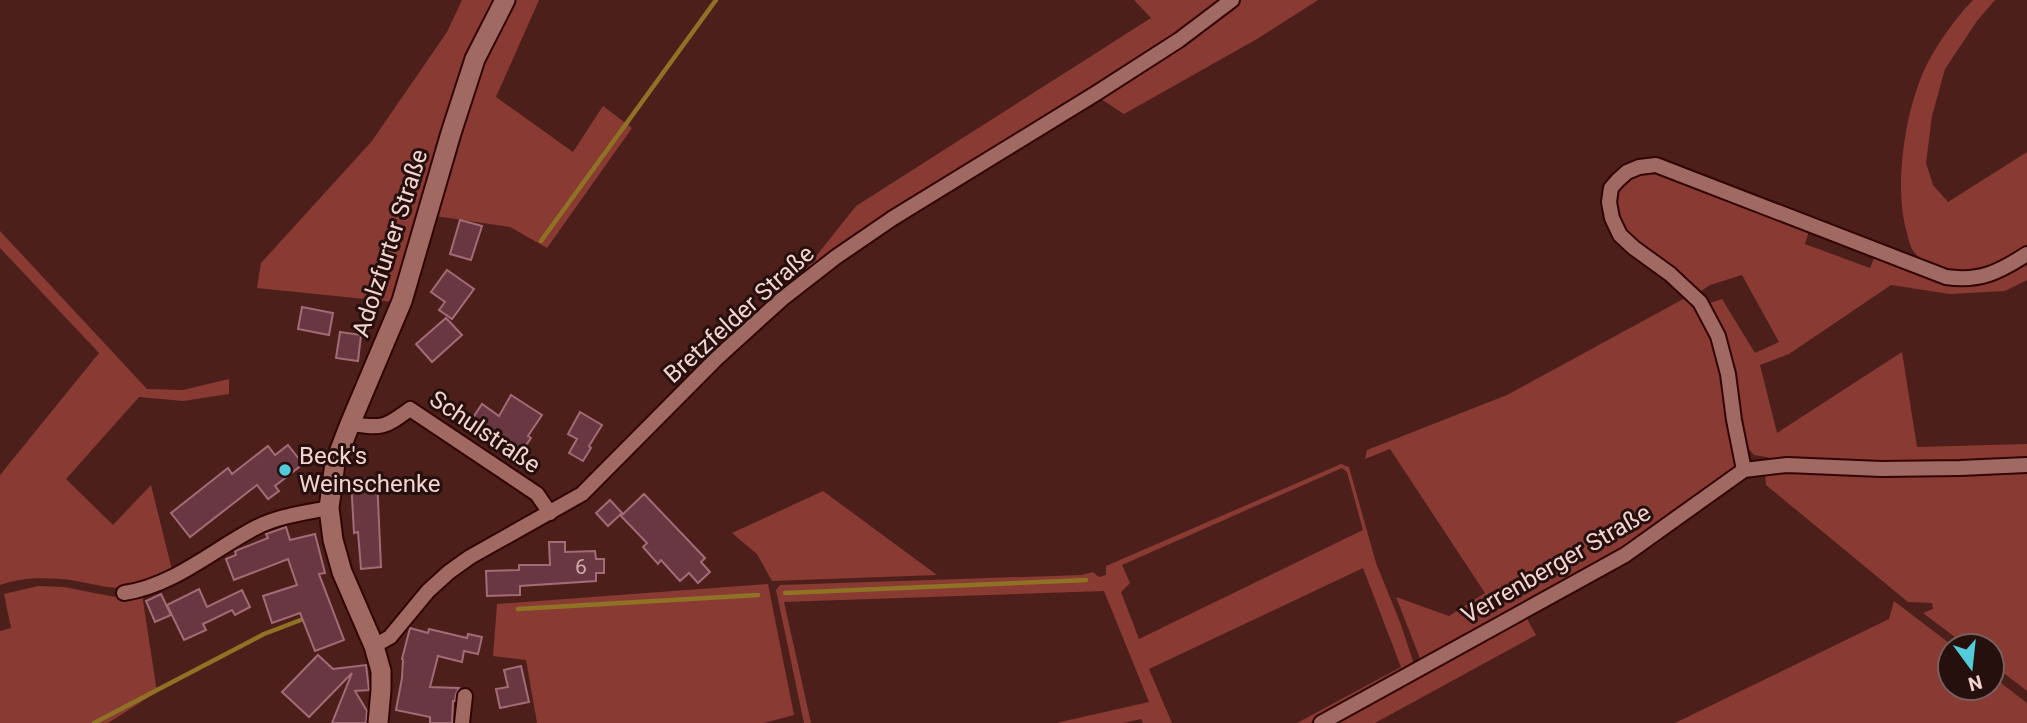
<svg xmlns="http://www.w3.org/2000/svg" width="2027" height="723" font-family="Roboto,sans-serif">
	<rect width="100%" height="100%" fill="#4d1f1b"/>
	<g fill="#883a33" fill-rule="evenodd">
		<path d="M462 0H495L394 302 257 288 261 263 372 141 447 32Z"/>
		<path d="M514 0H539L496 97 573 152 603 106 632 128 547 248 510 227 435 216 484 60Z"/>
		<path d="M1134 0H1318L1257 39 1124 114 1095 95 893 218 782 299 856 206 1151 18Z"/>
		<path d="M1973 0H1995L1977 21 1945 69 1932 116 1926 163 1933 185 1948 202 2027 152V249C2014 255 1992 271 1979 272 1957 275 1929 270 1915 253 1910 248 1909 240 1907 233 1894 190 1904 122 1920 80 1931 52 1952 22 1973 0Z"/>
		<path d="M1642 172 1658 173 1809 231 1805 244 1870 268 1875 256 1984 282 2005 276 2027 262V280L2005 291 1950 294 1891 285 1789 354 1760 365 1777 433 1902 352 1917 447 2027 444V459L1965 464 1783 460 1754 455 1747 447 1734 375 1707 304 1722 299 1755 353 1779 342 1742 275 1710 285 1698 293C1691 285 1684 276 1675 269 1663 258 1647 252 1635 240 1611 216 1604 185 1642 172Z"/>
		<path d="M0 231 147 389 183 390 229 379V394L183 401 139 397 66 479 113 525 151 485 172 570C158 577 142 587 126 588 108 589 89 583 71 580 49 577 21 577 0 585V475L99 353 0 248Z"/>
		<path d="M1687 297 1715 341 1735 447V467L1727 479 1622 549 1421 661 1396 597 1449 616 1485 593 1390 449 1365 459 1367 450 1507 395Z"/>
		<path d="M1341 464 1349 467 1376 563 1400 622 1413 661 1410 667 1310 723H1297L1401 667 1363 568 1149 669 1172 723H1143L1141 719 1123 723H1056L1149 702 1104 591 784 602 811 723H804L776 590 780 585 1082 575 1093 572 1099 577 1106 575V566ZM1342 468 1347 472 1363 530 1139 639 1121 592 1130 583 1122 565Z"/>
		<path d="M2027 469V691L1992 664V646H1967L1923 613 1933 609 1932 603 1908 602 1766 485 1765 473 1786 470Z"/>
		<path d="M823 491 937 575 772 581 757 554 732 533Z"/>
		<path d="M768 584 794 715 764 723H537L526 660 493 656 497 604Z"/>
		<path d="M38 586 64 587 115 597 142 594 157 692 108 723H0V631L11 628 4 594Z"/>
		<path d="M1894 601 1953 646H1950V688H1992V676L2027 703V723H1675L1889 619Z"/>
		<path d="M1526 617 1536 635 1375 723H1333Z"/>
	</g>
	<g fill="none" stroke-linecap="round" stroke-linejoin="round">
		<g stroke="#907224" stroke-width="4.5">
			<path d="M541 241 716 0"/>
			<path d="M785 593 1086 580"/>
			<path d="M518 609 758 595"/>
			<path d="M94 723 264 634 306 618"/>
		</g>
	</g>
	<g fill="#693742" stroke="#a36b76" stroke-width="2">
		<path d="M460 220 482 226 471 260 450 254Z"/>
		<path d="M447 270 474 289 452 319 439 310 445 302 431 292Z"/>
		<path d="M302 307 333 313 329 335 298 329Z"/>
		<path d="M446 318 462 335 432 362 416 344Z"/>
		<path d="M340 332 361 335 358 361 336 358Z"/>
		<path d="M511 395 542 415 528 436 531 438 522 451 512 444 509 448 493 438 492 440 468 425 482 404 499 416Z"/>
		<path d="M580 412 602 425 589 446 591 448 583 461 569 453 577 439 568 434Z"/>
		<path d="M288 445 303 464 275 486 279 491 268 499 257 485 190 537 171 513 228 468 232 474 268 446 275 455Z"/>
		<path d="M377 478 381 567 361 569 358 532 354 533 351 480Z"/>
		<path d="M644 494 705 558 701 562 710 572 698 583 689 573 680 581 661 560 658 564 643 547 647 543 621 516Z"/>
		<path d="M610 500 622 513 608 526 596 513Z"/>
		<path d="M286 527 290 540 315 534 325 573 319 574 344 640 315 651 300 613 272 623 263 596 297 585 288 559 234 580 226 559 236 555 235 551 268 538 266 534Z"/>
		<path d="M549 542H565V552L595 551 596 559H604V573H596V581L520 586V595L487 596 486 571 519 570V565H550Z"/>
		<path d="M199 589 207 607 242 590 250 607 235 615 232 610 203 624 206 630 184 640 167 605Z"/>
		<path d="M161 594 171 615 155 622 146 601Z"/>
		<path d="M410 628 428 633 429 629 467 638 468 634 482 637 478 654 464 651 462 662 438 656 430 687 459 688 456 694 455 701H453L452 723H430V717L396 710 402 678 403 660 402 659Z"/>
		<path d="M318 655 333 669 366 665 369 690 355 691 367 711 366 723H332L352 673 309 717 282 692Z"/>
		<path d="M521 666 529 702 500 708 496 689 508 687 504 670Z"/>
	</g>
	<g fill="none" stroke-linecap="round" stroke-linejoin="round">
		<g stroke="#310504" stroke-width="18">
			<g id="minor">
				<path d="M350 424C382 428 383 429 410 409L537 494 550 513"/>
				<path d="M1744 470 1734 420 1728 374 1718 336 1700 302 1670 274 1634 248 1620 235 1612 218 1609 202 1611 188 1618 180 1627 172 1639 167 1656 165 1946 277C1980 282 1999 272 2027 254"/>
				<path d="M124 593C173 586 213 550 255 528 278 516 304 513 329 508"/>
				<path d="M374 646 390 637 428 591 449 572 470 557 582 494 717 358 782 299 836 257 893 218 1095 94 1179 40 1232 0"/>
				<path d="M462 723 465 696"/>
				<path d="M1321 723 1625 555 1744 470 1787 465 1881 469 1960 468 2027 465"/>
			</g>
		</g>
		<g stroke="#310504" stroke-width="23">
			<path id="secondary" d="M378 723 381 690V671L374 646 342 572 333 540 329 508 335 463 350 424 402 301 451 133 475 59 505 0"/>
		</g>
		<use href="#minor" stroke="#a06962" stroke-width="14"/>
		<use href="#secondary" stroke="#a06962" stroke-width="19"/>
	</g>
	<circle fill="#53cbda" stroke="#26100e" stroke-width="2.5" cx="285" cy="470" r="7"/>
	<g text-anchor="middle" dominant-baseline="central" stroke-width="6" stroke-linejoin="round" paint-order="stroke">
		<g font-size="21" fill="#d1adac">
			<text x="581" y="567">6</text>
		</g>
		<g font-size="24" fill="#f4d4d0" stroke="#26100e">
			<text transform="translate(390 243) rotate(-72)">Adolzfurter Straße</text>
			<text transform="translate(739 314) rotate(-42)">Bretzfelder Straße</text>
			<text transform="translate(485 432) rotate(34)">Schulstraße</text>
			<text transform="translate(1556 564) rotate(-30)">Verrenberger Straße</text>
		</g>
		<g font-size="24" fill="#f4d4d0" stroke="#26100e" text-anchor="start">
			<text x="299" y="456">Beck's<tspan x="299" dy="28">Weinschenke</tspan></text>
		</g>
	</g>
	<g transform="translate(1971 667) rotate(165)"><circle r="33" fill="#26100e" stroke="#785e5c" stroke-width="2"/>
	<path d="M0-5L12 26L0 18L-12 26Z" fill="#53cbda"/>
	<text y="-10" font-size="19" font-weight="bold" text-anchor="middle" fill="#f4d4d0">N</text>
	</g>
</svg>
